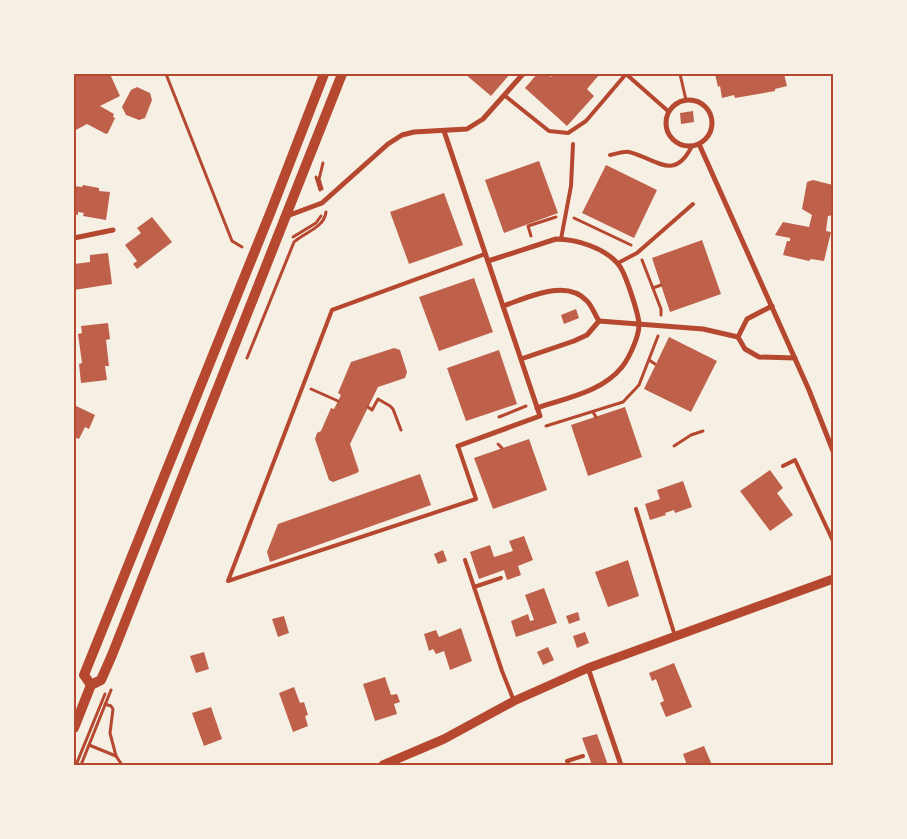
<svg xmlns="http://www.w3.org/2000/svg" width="907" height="839" font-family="'Nunito Sans',sans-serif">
	<rect width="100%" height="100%" fill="#f6efe4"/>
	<g fill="#bf614a">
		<path d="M74 74H110L120 96 100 106 114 114 113 117 115 118 108 133 106 134 87 124 74 131Z"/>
		<path d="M465 74H510L491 96Z"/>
		<path d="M537 74H548L551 77 553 74 599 75 587 89 594 96 567 126 525 88Z"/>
		<path d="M715 74H784L787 86 775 89V91L735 98 734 95 722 98 720 86 718 87Z"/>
		<path d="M137 87 150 93 152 100 145 118 139 120 126 115 122 107 131 90Z"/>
		<path d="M693 111 694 122 681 124 680 113Z"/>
		<path d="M539 161 558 213 504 233 485 180Z"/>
		<path d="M606 165 657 190 634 238 582 213Z"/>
		<path d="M813 180 833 185V215L828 216 826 231 831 232 824 261 811 259 809 261 783 255 787 241H790V238L775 235 783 222 809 227 812 215 802 209 807 182Z"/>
		<path d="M83 185 99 188V191L110 192 106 220 83 216 84 213 78 212V215L74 214V186L82 187Z"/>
		<path d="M444 193 463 245 409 264 390 212Z"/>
		<path d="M152 217 172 242 137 269 133 264 137 261 125 245 141 233 137 228Z"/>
		<path d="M702 240 721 294 670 312 652 258Z"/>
		<path d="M108 253 112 284 74 290V264L90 262V255Z"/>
		<path d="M474 278 493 332 439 351 419 297Z"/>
		<path d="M576 309 579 318 564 324 561 315Z"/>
		<path d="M108 323 110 339 106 340 109 366H105L107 380 81 383 79 364 82 363 78 334 82 333 81 326Z"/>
		<path d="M669 337 717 361 691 412 644 389Z"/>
		<path d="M394 348 400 350 407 372 405 378 378 387 350 444 359 471 357 473 333 482 329 480 315 439 317 433 321 431 331 408 334 409 341 395 338 393 351 362Z"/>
		<path d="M499 350 517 404 466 421 447 368Z"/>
		<path d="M74 405 95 415 89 429 85 427 79 439 74 437Z"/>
		<path d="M625 407 642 457 588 476 571 425Z"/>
		<path d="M529 439 547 490 493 509 474 458Z"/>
		<path d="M770 470 783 488 777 493 793 515 770 531 740 491Z"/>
		<path d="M420 474 431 505 270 562 267 552 278 524Z"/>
		<path d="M683 481 692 507 675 513 674 510 665 513 666 515 650 520 645 504 660 499 657 490Z"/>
		<path d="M524 536 533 560 518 566 521 575 507 580 504 570 479 579 470 552 490 545 494 557 513 551 509 541Z"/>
		<path d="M443 550 447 561 438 564 434 554Z"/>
		<path d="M628 560 639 596 608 607 595 572Z"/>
		<path d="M544 588 557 623 516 637 511 621 528 614 530 621 534 620 525 595Z"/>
		<path d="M578 612 580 620 569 624 566 616Z"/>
		<path d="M284 616 289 633 278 637 272 619Z"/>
		<path d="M461 628 472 661 450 670 444 651 436 654 433 649 429 651 424 634 436 630 439 637Z"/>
		<path d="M585 632 589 643 577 648 573 636Z"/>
		<path d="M548 647 554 660 543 665 537 652Z"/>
		<path d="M204 652 209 669 196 673 190 656Z"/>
		<path d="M674 663 692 707 666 717 660 703 664 701 656 679 652 681 649 673Z"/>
		<path d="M385 677 391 695 397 694 400 702 394 704 397 714 375 721 363 684Z"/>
		<path d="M294 687 300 703 304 702 308 715 305 716 308 726 293 732 279 693Z"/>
		<path d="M211 707 222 739 204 746 192 713Z"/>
		<path d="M597 734 608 765H592L582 738Z"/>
		<path d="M704 746 712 765H687L683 754Z"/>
	</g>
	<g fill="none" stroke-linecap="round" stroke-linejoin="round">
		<g stroke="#b5482f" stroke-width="3">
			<path d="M166 74 232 241 242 247"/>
			<path d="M680 74 686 100"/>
			<path d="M316 177 320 190"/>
			<path d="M322 189 319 179 323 163"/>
			<path d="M574 218 631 245"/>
			<path d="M531 236 528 226 556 217"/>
			<path d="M293 237 316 223 321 216"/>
			<path d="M642 260 661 309V315"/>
			<path d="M653 288 661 285"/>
			<path d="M247 358 294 242C305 232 324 228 326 212"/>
			<path d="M649 360 655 364"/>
			<path d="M311 389 338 401"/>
			<path d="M368 407 372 410 378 399 390 406 393 409 401 430"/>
			<path d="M593 412 596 417"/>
			<path d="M499 417 526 406"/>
			<path d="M546 426 623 402 639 385 658 336"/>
			<path d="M498 444 502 448"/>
			<path d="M674 446 691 435 703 431"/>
			<path d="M105 704 111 706 113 709 110 733 116 756"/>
			<path d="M89 745 116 756 122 765"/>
			<path d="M76 765 105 694"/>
			<path d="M81 765 111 690"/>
		</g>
		<g stroke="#b5482f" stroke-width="4">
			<path d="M626 74 668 111"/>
			<path d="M504 95 549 131 568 133 586 121 626 74"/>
			<path d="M610 155C616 154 623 151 629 152 657 159 674 182 692 146"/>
			<path d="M561 239 571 186 573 144"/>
			<path d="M618 263 637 253 693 204"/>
			<path d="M458 446 476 499 228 581 332 310 485 254"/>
			<path d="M783 466 795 460 833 541"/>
			<path d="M636 509 675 636"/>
			<path d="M465 560 502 671 514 701"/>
			<path d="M474 587 501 578"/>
			<path d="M569 765 567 761 583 756"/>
		</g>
		<g stroke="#b5482f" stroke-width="5">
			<circle cx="689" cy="123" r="23"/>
			<path d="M444 131 540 416 458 446"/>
			<path d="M699 144 809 390 833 451"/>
			<path d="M287 216 322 203 388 144 402 135 414 132 467 129 483 119 523 74"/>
			<path d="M74 238 113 230"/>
			<path d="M488 261 556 239C576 239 605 248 618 264 625 271 639 315 639 325 639 337 629 358 622 367 602 392 566 398 537 408"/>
			<path d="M503 306C527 298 566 278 587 301 592 306 595 315 599 321"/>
			<path d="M599 321 703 329 738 337"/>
			<path d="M738 337 745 349 759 357 795 358"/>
			<path d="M738 337 747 319 772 306"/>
			<path d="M521 359 574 341 587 335 599 321"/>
			<path d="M588 668 621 765"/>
		</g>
		<path stroke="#b5482f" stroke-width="9" d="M383 765 444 739 514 701 588 668 833 579"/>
		<g stroke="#b5482f" stroke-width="10">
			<path d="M91 685 84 675 271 211 324 74"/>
			<path d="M74 728 91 685 101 680 112 655 342 74"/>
		</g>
	</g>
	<rect width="907" height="839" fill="none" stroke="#f6efe4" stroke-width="150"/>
	<rect x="75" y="75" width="757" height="689" fill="none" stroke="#b5482f" stroke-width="2"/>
</svg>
